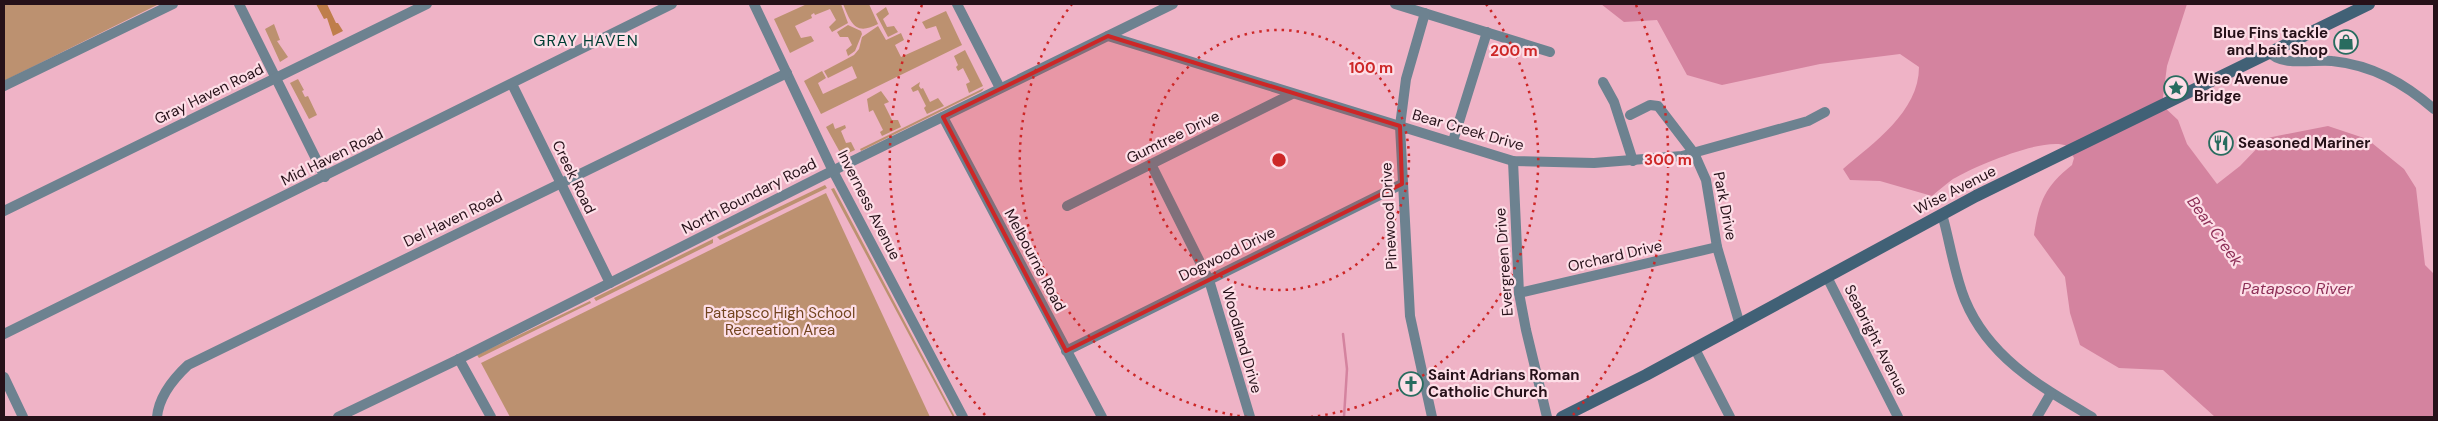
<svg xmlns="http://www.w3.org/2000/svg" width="2438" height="421" font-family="'DM Sans',sans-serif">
	<rect width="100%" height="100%" fill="#efb3c6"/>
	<g fill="#bc9170">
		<path d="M4 4H159L4 81Z"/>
		<path d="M807 4H841L848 23 832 32 829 27 836 20 830 9 815 15 814 13 811 15 812 18 795 26 801 38 811 36 814 41 790 53 774 19Z"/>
		<path d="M843 4H869L878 24C855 36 851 23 843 4Z"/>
		<path d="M886 7 889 14 883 19 887 27 894 26 898 32 888 37 876 14Z"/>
		<path d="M946 11 962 45 821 114 804 81 822 71 826 78 818 83 823 94 857 78 852 66 828 78 824 71 854 55 859 49 862 37 878 26 886 40 901 33 904 40 895 45 901 57 941 39 936 26 926 29 922 22Z"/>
		<path d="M274 24 280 40 277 41 288 57 280 62 265 29Z"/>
		<path d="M848 25 861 31 862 34 855 51 848 56 846 50 852 45 848 37H840L837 32Z"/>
		<path d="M965 50 983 86 969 93 966 84 970 82 963 68 958 71 956 67 958 65 954 56Z"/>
		<path d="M298 79 304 90 302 91 305 97 308 96 317 115 309 119 290 83Z"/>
		<path d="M920 82 919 86 921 89 923 88 930 102 938 98 944 106 927 114 924 108 926 106 918 90 913 92 911 88Z"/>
		<path d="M984 88 982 91 861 151 860 149Z"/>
		<path d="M881 91 889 102 884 104 892 120H898L901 127 882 136 880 132 883 130 873 110 869 112 867 99Z"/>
		<path d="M833 123 835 129 845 125 846 128 841 131 846 143 851 142 855 150 842 156 826 127Z"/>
		<path d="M825 185 827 188 720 240 717 237Z"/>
		<path d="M834 188 955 417H953L831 189Z"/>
		<path d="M826 193 930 417H510L481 363Z"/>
		<path d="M713 239V243L596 301 594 298Z"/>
		<path d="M590 301 591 303 479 358 477 355Z"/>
	</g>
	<path fill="#bf7e4b" d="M316 4H327L336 23H338L343 31 333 36 327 18 324 19Z"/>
	<path fill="#d4839f" d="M1601 4H2187L2167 66 2162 105 2178 120 2187 144 2217 184 2240 166 2267 138 2328 126 2367 139 2404 169 2416 188 2425 265 2434 274V417H2215L2163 370 2119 368 2080 345 2070 313 2065 277 2034 235C2039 202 2045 186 2072 165L2074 158 2067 146C2045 136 1975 166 1953 179 1946 184 1939 190 1932 196L1880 181 1850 180 1843 169C1873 143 1919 112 1919 67L1900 54 1820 64 1722 85 1687 75 1657 20 1624 22Z"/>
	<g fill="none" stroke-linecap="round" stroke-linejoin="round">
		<path stroke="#d4839f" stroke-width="2.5" d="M1343 334 1347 369 1344 417"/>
		<g stroke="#6d8290" stroke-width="10">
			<path d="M239 4 325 177"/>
			<path d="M754 4 833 171 963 417"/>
			<path d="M957 4 1000 88"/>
			<path d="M1395 4 1550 52"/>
			<path d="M1425 13 1406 79 1400 126 1410 316 1432 417"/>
			<path d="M1108 36 1513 161 1594 163 1682 156 1808 121 1825 112"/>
			<path d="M2270 52C2279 67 2316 59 2332 61 2372 65 2404 83 2434 109"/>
			<path d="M1603 82 1614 102 1633 161"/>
			<path d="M512 84 610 283"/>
			<path d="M4 86 173 4"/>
			<path d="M1630 115 1650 105 1658 106 1694 153 1706 180 1717 247 1740 325"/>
			<path d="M943 117 1102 417"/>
			<path d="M1453 141 1487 32"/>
			<path d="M1513 161 1519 293 1526 330 1547 417"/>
			<path d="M1151 164 1209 280 1250 417"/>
			<path d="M1067 206 1292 94"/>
			<path d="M4 211 427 4"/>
			<path d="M1942 214C1950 242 1954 273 1965 300 1989 358 2041 387 2092 417"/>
			<path d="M1827 277 1898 417"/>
			<path d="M1519 293 1717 247"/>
			<path d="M4 334 672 4"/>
			<path d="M1695 349 1730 417"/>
			<path d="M1066 351 1402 184"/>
			<path d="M459 359 491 417"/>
			<path d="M4 377 23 417"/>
			<path d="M157 417C159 396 173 379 188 365L787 73"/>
			<path d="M338 417 459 359 822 176 1173 4"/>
			<path d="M2037 417 2051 393"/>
		</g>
		<path stroke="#416176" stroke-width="12" d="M1562 417 1646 375 1976 196 2369 4"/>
	</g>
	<path fill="#cd2727" fill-opacity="0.2" stroke="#cd2727" stroke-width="4" stroke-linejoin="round" d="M1108 36 1400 126 1402 184 1066 351 943 117Z"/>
	<g fill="none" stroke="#cd2727" stroke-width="2.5" stroke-dasharray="2.5 5">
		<circle cx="1279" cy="160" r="130"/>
		<path d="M1247 417A259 259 0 0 1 1072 4M1486 4A259 259 0 0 1 1311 417"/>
		<path d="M985 415A389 389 0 0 1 922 5M1636 5A389 389 0 0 1 1573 415"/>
	</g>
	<defs>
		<g id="shop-ring" transform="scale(1.25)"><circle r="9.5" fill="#fddee7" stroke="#286c5f" stroke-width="1.5"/><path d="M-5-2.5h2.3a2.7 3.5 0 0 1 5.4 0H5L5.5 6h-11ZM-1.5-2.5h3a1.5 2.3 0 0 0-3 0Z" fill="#286c5f"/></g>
		<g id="sight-ring" transform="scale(1.25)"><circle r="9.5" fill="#fddee7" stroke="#286c5f" stroke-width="1.5"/><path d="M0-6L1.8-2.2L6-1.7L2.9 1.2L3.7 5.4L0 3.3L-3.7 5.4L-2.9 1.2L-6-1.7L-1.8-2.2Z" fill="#286c5f"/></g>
		<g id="restaurant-ring" transform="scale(1.25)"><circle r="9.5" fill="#fddee7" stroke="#286c5f" stroke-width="1.5"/><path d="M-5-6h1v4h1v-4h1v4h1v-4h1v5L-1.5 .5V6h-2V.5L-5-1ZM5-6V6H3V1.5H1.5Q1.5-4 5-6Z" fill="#286c5f"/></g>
		<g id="church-ring" transform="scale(1.25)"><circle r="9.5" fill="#fddee7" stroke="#286c5f" stroke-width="1.5"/><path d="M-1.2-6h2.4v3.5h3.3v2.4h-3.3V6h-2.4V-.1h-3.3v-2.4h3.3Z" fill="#286c5f"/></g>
	</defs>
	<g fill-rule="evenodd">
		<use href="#shop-ring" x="2346" y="42"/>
		<use href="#sight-ring" x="2176" y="88"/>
		<use href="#restaurant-ring" x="2221" y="143"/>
		<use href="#church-ring" x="1411" y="384"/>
	</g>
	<g text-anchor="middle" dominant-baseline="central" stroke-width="4.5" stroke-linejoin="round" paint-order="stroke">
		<g font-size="15" font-weight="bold" fill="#261119" stroke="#fddee7" text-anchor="start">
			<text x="2328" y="33" text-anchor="end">Blue Fins tackle<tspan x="2328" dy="17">and bait Shop</tspan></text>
			<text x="2194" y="79">Wise Avenue<tspan x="2194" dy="17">Bridge</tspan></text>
			<text x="2238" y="143">Seasoned Mariner</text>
			<text x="1428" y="375">Saint Adrians Roman<tspan x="1428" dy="17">Catholic Church</tspan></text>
		</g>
		<g font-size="15" fill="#261119" stroke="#fddee7">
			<text transform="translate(209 94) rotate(-26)">Gray Haven Road</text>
			<text transform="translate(1468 130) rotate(16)">Bear Creek Drive</text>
			<text transform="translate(1173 137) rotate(-26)">Gumtree Drive</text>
			<text transform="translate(332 157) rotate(-26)">Mid Haven Road</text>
			<text transform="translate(574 177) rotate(64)">Creek Road</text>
			<text transform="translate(1955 190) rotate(-27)">Wise Avenue</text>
			<text transform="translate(749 196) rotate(-27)">North Boundary Road</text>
			<text transform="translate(869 205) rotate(63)">Inverness Avenue</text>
			<text transform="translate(1725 206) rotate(79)">Park Drive</text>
			<text transform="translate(1389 216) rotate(-93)">Pinewood Drive</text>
			<text transform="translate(453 219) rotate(-26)">Del Haven Road</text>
			<text transform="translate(1227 254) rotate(-26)">Dogwood Drive</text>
			<text transform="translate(1615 256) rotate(-13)">Orchard Drive</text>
			<text transform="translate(1035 260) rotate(62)">Melbourne Road</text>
			<text transform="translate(1504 262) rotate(-94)">Evergreen Drive</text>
			<text transform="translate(1242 340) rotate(74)">Woodland Drive</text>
			<text transform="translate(1876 340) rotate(63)">Seabright Avenue</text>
		</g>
		<g font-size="15" fill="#72451f" stroke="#fddee7">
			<text x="780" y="313">Patapsco High School<tspan x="780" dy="17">Recreation Area</tspan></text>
		</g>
		<g font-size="16" letter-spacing="1" fill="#003e34" stroke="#fddee7">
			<text x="586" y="40">GRAY HAVEN</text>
		</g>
		<g font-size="16" font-style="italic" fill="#8e2f57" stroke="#fddee7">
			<text transform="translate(2215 231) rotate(54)">Bear Creek</text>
			<text x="2297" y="288">Patapsco River</text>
		</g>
	</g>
	<circle cx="1279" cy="160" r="8" fill="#cd2727" stroke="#fddee7" stroke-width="2.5"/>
	<g font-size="15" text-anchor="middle" font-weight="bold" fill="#cd2727" stroke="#fddee7" stroke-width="4.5" stroke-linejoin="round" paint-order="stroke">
		<text x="1514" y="56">200 m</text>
		<text x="1371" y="73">100 m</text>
		<text x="1668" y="165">300 m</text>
	</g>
	<rect width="2438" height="421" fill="none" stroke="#261119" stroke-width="10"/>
</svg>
